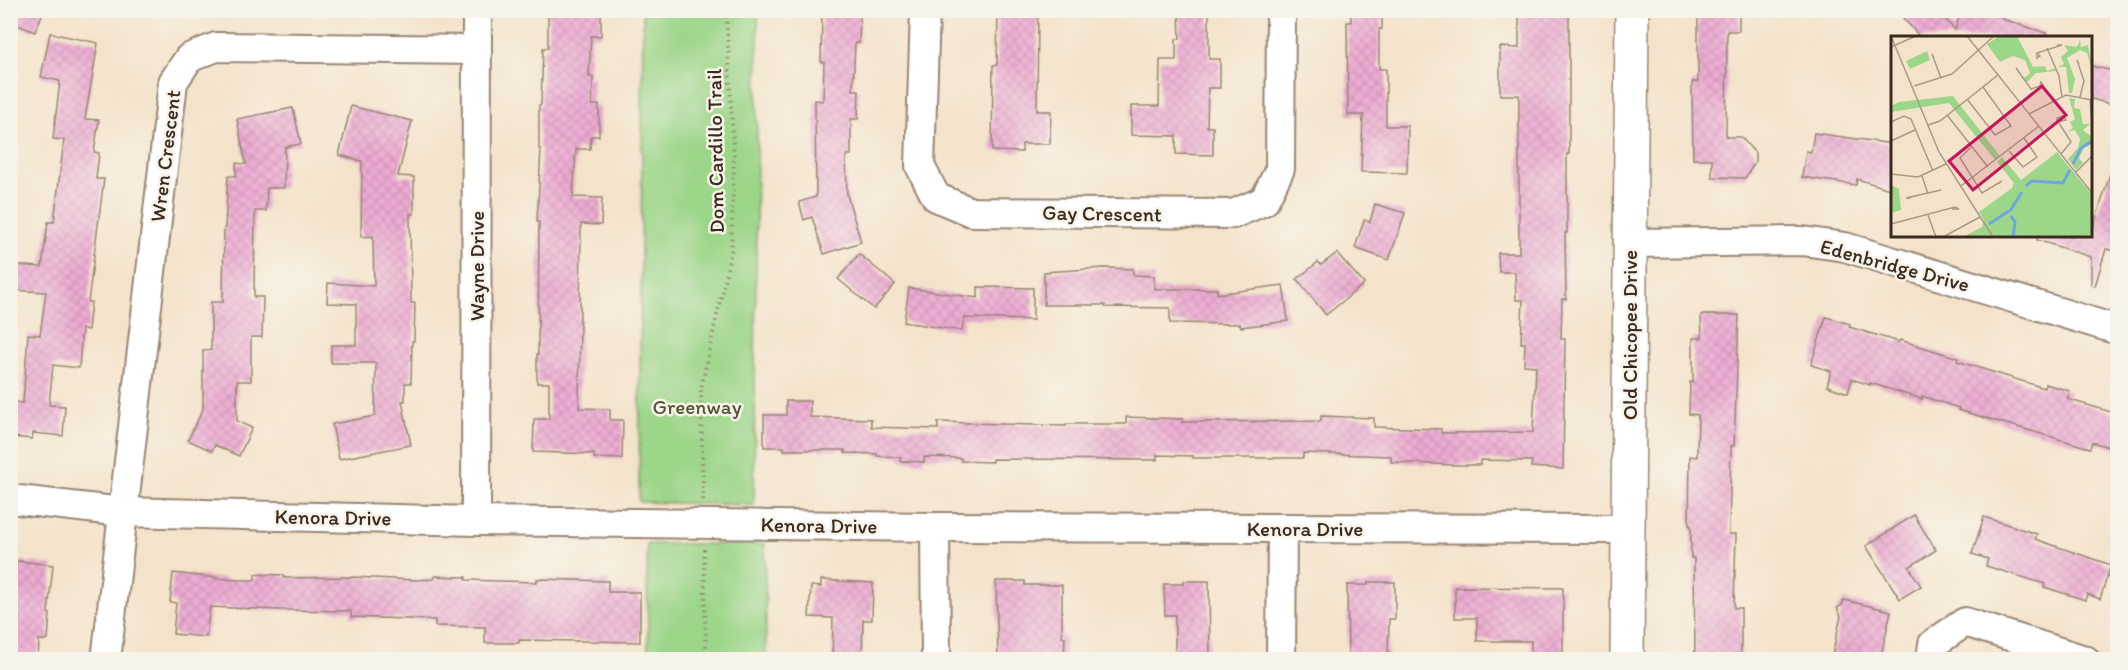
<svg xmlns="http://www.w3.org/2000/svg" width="2128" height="670" font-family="Itim,sans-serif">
	<defs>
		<pattern id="building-cross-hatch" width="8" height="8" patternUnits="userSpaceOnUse" patternTransform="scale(1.5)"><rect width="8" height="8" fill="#edacd3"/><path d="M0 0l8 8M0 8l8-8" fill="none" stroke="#cc94b5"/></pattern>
	</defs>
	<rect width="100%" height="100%" fill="#f7f3e8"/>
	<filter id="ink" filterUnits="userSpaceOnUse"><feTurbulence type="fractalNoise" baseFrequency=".0167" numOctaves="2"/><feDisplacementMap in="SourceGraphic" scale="12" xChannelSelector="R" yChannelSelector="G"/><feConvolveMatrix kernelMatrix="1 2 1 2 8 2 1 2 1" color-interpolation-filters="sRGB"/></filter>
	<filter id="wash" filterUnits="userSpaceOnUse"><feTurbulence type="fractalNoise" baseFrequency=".008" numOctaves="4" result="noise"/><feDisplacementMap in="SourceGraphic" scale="24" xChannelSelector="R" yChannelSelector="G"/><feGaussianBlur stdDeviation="1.35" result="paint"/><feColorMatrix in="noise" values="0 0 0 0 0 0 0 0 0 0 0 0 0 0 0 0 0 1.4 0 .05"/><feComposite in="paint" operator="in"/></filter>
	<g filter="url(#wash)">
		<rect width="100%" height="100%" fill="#f4e3cb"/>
		<g fill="#9cd689" stroke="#6c8054" stroke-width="1.5">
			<path d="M643 11H758L754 505 639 502Z"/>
			<path d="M647 544H765L766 659H648Z"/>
		</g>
		<g id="blocks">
			<g fill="url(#building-cross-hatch)">
				<path d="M10 10H44L35 32 10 22Z"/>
				<path d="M548 10H601V36H591L589 77H593L592 105H599V136H591L590 149H576L573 197 602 198 601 225 581 224 579 408 610 409V420H623L622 459 594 458V454L533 452 534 419H549V383H537V354H538L539 222H537L541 149H539V105H541L543 48H548Z"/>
				<path d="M998 10H1038L1037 111H1051L1050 144H1022V152L992 151 993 65H997Z"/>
				<path d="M1179 10H1209V59H1220V88H1208L1207 127H1213V155L1176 154V136L1131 135V106H1159L1160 60H1176V39H1180Z"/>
				<path d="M1351 10H1382V29H1379V69H1386V126H1408L1407 173 1361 172 1363 115H1348L1347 22H1351Z"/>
				<path d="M1519 10H1569V154H1567V233H1565L1566 299H1562L1561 339H1565L1563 469 1531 467 1532 461 1480 460V465H1454L1391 462V456L1303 453V458H1193V456L1157 455V460L992 459V462L961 461V458L924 457V462L900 461 901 457 877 456V454L845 453V450H784V447H764V415H786V401H810V417L871 419V427L938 429V422L1066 426V424H1126V417L1183 419 1182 422 1321 421V416L1374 418V427L1441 429V433L1533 432 1536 366 1524 365 1525 343H1521L1523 300H1516L1515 272H1499L1498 253H1519V95H1500V47L1519 48Z"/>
				<path d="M1698 10H1739V31H1727L1726 137H1741L1755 153V162L1745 178 1712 177V159H1693L1692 82H1698Z"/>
				<path d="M1896 10H1937L1955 30 1961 10H1981L2003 17 2002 19 2046 33 2045 38H1921Z"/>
				<path d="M822 14 860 15 859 43H855L853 90H859L858 119H851V155H846L847 195 861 242 824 254 812 217 804 220 799 202 816 197 815 100 823 101 824 62H821Z"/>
				<path d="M50 33 98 43 85 119 99 120 94 152 99 153 96 179H104L88 302H91L88 330 82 329 79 368 53 365 49 405 65 406 63 436 33 433 32 439 12 437 14 402 23 403 28 334 40 335 46 292 10 290V265L42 267 48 222H54L64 140 53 139 60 81 41 77Z"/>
				<path d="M2091 66 2118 72 2111 104 2091 99Z"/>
				<path d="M351 106 412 121 398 176 414 177V214H410L411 303H415L414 341H412L411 383H405V401H402L411 445 339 459 332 424 375 416 376 363H331V345H356V304L327 303 328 283 374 286 373 236 361 237 362 161 339 155Z"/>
				<path d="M293 108 301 144 285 147 284 188H267L266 211H255L254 297H263L262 337H251V381H237V421L252 428 239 456 215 445 212 451 188 440 203 409V351L211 350V302H223L224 228H225L228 176H236V163L246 164 237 119Z"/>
				<path d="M1814 133 1893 144V190L1857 179 1856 185 1802 177 1806 151 1811 152Z"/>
				<path d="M2113 165H2118V252L2106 249 2095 286 2091 285V257L2037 240 2038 236H2091V224L2094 225Z"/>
				<path d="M1375 204 1405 213 1389 260 1355 248 1364 220 1370 222Z"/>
				<path d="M1337 253 1364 284 1326 315 1297 279 1318 262 1321 265Z"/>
				<path d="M859 254 895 284 874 309 838 279Z"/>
				<path d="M1105 268 1133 269V275L1154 276V289H1217V294L1283 285 1288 321 1241 327 1240 324 1170 323V308L1105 307V305H1044V272Z"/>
				<path d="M978 287 1033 288V320L964 318 962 331 904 322 909 288 978 298Z"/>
				<path d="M1701 315H1739L1734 446H1731L1729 534H1736L1734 608H1741V660H1695L1694 558H1691V526L1689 525 1690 456 1697 457 1698 415 1689 414 1690 382H1693V338H1702Z"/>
				<path d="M1826 317 1850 324 1849 327 1899 342 1900 340 1958 358 1957 361 2044 388 2045 384 2070 391 2067 399 2118 414V450L2092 442 2090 448 1958 410 1959 408 1922 396V399L1870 383V385L1852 379 1848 393 1827 386 1831 371 1811 365Z"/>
				<path d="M1914 515 1936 550 1909 567 1921 586 1900 599 1866 546Z"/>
				<path d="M1984 517 2037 534 2035 539 2111 565 2100 599 2087 594 2085 600 2044 587 2045 584 1986 566 1988 559 1972 554Z"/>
				<path d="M10 560 53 565 48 613 50 614 48 640H39L38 660H10V621L13 590H10Z"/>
				<path d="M173 573 235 580H255V574L284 575V578L352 577 416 580 434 579 435 576 466 577V580L537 582V579L608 581V592H640V642L519 640V643H485V627L435 626V620L351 617V611L279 610 210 607 206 637 173 634 176 603 170 602Z"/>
				<path d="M821 580 873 583 872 620H863L862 660H832L833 618 809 617 811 586 821 587Z"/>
				<path d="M996 581H1025V585H1062V637H1065L1064 660H998Z"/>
				<path d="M1184 581H1209L1210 660H1175V615H1165L1164 584H1184Z"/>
				<path d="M1368 582H1395V619H1389L1388 660H1348L1347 585H1368Z"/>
				<path d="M1455 587 1563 588V655L1531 656V641H1477V618H1455Z"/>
				<path d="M1844 600 1891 611 1880 660H1831L1841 616 1837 608 1842 605Z"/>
			</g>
		</g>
	</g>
	<g filter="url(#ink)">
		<use href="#blocks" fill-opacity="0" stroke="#988674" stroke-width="1.5"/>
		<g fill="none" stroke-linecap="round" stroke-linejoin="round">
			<g stroke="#988674" stroke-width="32">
				<g id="street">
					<path d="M925 10 920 166 936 197 971 212 1233 214 1264 201 1280 169 1281 10"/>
					<path d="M1630 243 1803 241 1845 247 2118 330"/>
					<path d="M10 499 123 512 476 521 935 527 1628 529"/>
					<path d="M476 521 477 10"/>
					<path d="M935 527 936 660"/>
					<path d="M106 660 173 82 189 58 216 47 477 50"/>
					<path d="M1281 660 1282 528"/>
					<path d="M1931 660 1933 644 1965 622 2085 660"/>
				</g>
			</g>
			<g stroke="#988674" stroke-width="36">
				<path id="secondary" d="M1627 660 1632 10"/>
			</g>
			<g stroke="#988674" stroke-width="4" stroke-dasharray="1.5 4.5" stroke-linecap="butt">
				<path d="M703 500 701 388 731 251 734 161 726 10"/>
				<path d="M704 549 706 660"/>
			</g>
			<use href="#street" stroke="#fff" stroke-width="28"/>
			<use href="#secondary" stroke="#fff" stroke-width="33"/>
		</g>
	</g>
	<g text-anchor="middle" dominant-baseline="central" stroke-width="5" stroke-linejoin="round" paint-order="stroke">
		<g font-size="21" fill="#3b2a1e" stroke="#f7f3e8">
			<text transform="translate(715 151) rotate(-91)">Dom Cardillo Trail</text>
			<text transform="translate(165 156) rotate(-83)">Wren Crescent</text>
			<text transform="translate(1102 213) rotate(1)">Gay Crescent</text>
			<text transform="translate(1895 265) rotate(15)">Edenbridge Drive</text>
			<text transform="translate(476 266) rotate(-90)">Wayne Drive</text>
			<text transform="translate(1629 335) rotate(-90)">Old Chicopee Drive</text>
			<text transform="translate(333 517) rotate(1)">Kenora Drive</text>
			<text transform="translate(819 525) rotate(1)">Kenora Drive</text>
			<text x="1305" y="528">Kenora Drive</text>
		</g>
		<g font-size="21" fill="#535539" stroke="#f7f3e8">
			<text x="697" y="406">Greenway</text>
		</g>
	</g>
	<g transform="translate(1891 36)">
		<rect width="201" height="201" fill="#f4e3cb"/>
		<path d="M36 15 39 24 19 33 15 25Z" fill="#9cd689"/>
		<path d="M109 0H126L142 31 154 30 156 35 164 32 165 35 145 37 136 46 133 42 139 37 134 24 122 20 109 26 96 8ZM189 4 190 11 197 9 201 33 196 17 189 14 176 22 184 43 181 57H178L175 31H167L173 28 170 21 177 15 173 9 186 11ZM62 60 109 120 104 124 58 67 0 76V70L8 66ZM178 62 184 63 183 72 189 73 192 88H199L192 94 201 101V108L193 112 188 122 192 127 185 134 177 123 187 112 189 103 184 94 176 96 182 92 179 86 184 83ZM166 116 201 159V201H72L91 191 93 184 88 176 121 152 123 147 106 126 111 121 130 144ZM0 149 8 153 10 174 0 177Z" fill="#9cd689"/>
		<path fill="none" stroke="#6ea6dd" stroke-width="3" d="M182 128 190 112 201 105M135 150 141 145 172 147 179 134M119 175 131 156M120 180 124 186 122 201M98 188 118 175"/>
		<path fill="none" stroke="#aa9986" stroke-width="1.5" d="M0 0 48 116 102 201M76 0 201 157M0 11 25 0M156 12 168 40 171 61M146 17V22L149 20 146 17 171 9H166M43 22 41 18 50 42M188 28 186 24 193 45 189 61M125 32 140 53 149 50 150 46 152 49 149 50M23 50 61 38 103 0M76 63 104 99 120 90 92 51M199 64 201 88M138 78 175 59 201 64M56 79 97 131M173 80 175 84 166 86V82ZM0 86 13 80 20 83 42 135M168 87 180 106 170 118M37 89 49 85 107 39M0 105 24 94M81 110 69 122 91 157 111 145 107 148M118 115 132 131 146 121 133 102M185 136 201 120M0 138 27 141 55 128M31 140 37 158M70 150 148 90M20 162H15L50 154M37 179 45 201M0 188 64 171 68 173H61M52 201 89 181"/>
		<path fill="#c2185b" fill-opacity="0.15" stroke="#c2185b" stroke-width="3" d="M151 50 175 79 82 154 58 125Z"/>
		<rect width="201" height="201" fill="none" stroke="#3b2a1e" stroke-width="3"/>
	</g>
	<rect width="2128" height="670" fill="none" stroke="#f7f3e8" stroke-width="36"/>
</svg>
